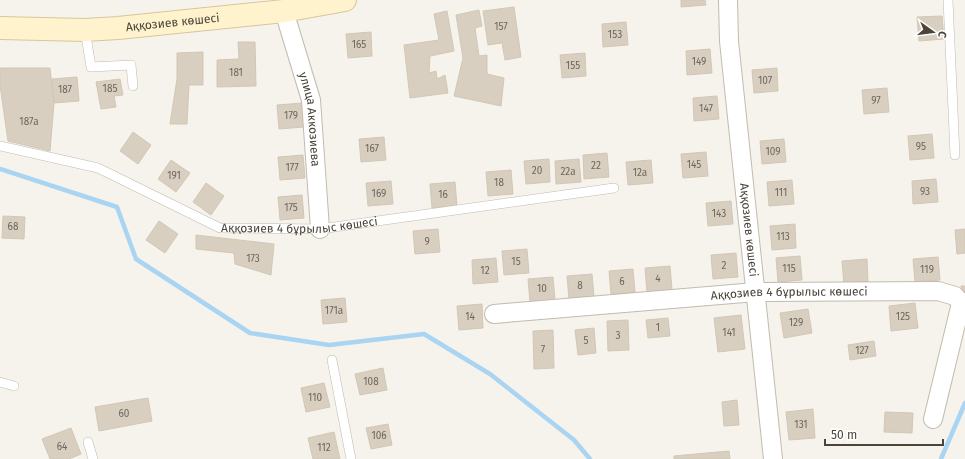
<svg xmlns="http://www.w3.org/2000/svg" width="965" height="459" font-family="'Fira Sans',sans-serif">
	<rect width="100%" height="100%" fill="#f6f3ec"/>
	<g fill="none" stroke-linecap="round" stroke-linejoin="round">
		<g stroke="#a9d4f2" stroke-width="4.5">
			<path d="M0 169 117 207 136 259 250 333 329 345 424 334 490 374 574 440 590 459"/>
			<path d="M941 459 965 403"/>
		</g>
	</g>
	<g fill="#d8cfc1" stroke="#d3c7b4">
		<path d="M681 0H705L706 5 681 7Z"/>
		<path d="M514 7 521 57 505 60 502 43 488 45 483 11Z"/>
		<path d="M479 10 482 26 475 28 479 56 487 55V74L504 78 501 106 454 96 463 58 456 15Z"/>
		<path d="M447 11 454 51 430 56 429 73 436 71 437 79 445 75 448 93 410 98 404 45 439 40 434 14Z"/>
		<path d="M942 16 944 39 919 41 917 17Z"/>
		<path d="M626 22 628 45 603 47 602 24Z"/>
		<path d="M371 32 372 56 348 58 346 34Z"/>
		<path d="M238 42H255L256 86 217 87V60L239 59Z"/>
		<path d="M710 49 712 73 687 75 686 51Z"/>
		<path d="M203 52V85H189L187 124H170L177 79V53Z"/>
		<path d="M585 53 586 76 562 78 560 55Z"/>
		<path d="M0 68H50L54 103 50 151 8 141 0 85Z"/>
		<path d="M777 68 778 91 754 93 752 70Z"/>
		<path d="M77 77 79 101 54 103 52 79Z"/>
		<path d="M120 79 123 95 114 96 116 107 101 109 96 82Z"/>
		<path d="M887 88 889 112 864 114 862 90Z"/>
		<path d="M717 96 719 119 694 121 693 98Z"/>
		<path d="M302 103 304 127 279 129 277 105Z"/>
		<path d="M133 132 151 145 138 164 120 151Z"/>
		<path d="M932 134 934 158 910 160 908 136Z"/>
		<path d="M384 137 386 160 361 162 359 139Z"/>
		<path d="M784 139 786 162 762 164 760 141Z"/>
		<path d="M706 152 708 176 683 178 681 154Z"/>
		<path d="M607 153 609 177 584 179 583 155Z"/>
		<path d="M303 155 305 178 280 180 278 157Z"/>
		<path d="M549 159 550 182 526 184 524 161Z"/>
		<path d="M579 159 581 182 556 184 555 161Z"/>
		<path d="M171 160 190 173 176 192 158 179Z"/>
		<path d="M651 160 653 183 628 185 626 162Z"/>
		<path d="M511 170 513 194 488 196 486 172Z"/>
		<path d="M936 179 938 202 913 204 912 181Z"/>
		<path d="M792 180 794 204 769 206 767 182Z"/>
		<path d="M391 181 393 204 368 206 366 183Z"/>
		<path d="M455 182 457 206 432 208 430 184Z"/>
		<path d="M206 183 224 196 211 215 193 202Z"/>
		<path d="M302 195 304 218 280 220 278 197Z"/>
		<path d="M731 201 733 224 708 226 706 203Z"/>
		<path d="M3 216 25 217 24 239 2 238Z"/>
		<path d="M159 221 178 234 165 253 146 240Z"/>
		<path d="M795 224 796 248 772 250 770 226Z"/>
		<path d="M438 229 440 252 415 254 413 231Z"/>
		<path d="M965 229V253L957 254 955 230Z"/>
		<path d="M196 235 274 244 271 275 235 264 234 253 196 249Z"/>
		<path d="M527 249 529 273 504 275 502 251Z"/>
		<path d="M736 253 738 277 713 279 711 255Z"/>
		<path d="M800 256 802 280 778 282 776 258Z"/>
		<path d="M938 257 940 280 915 282 913 259Z"/>
		<path d="M496 258 498 282 473 284 472 260Z"/>
		<path d="M867 259 868 283 844 285 842 261Z"/>
		<path d="M670 266 672 290 647 292 645 268Z"/>
		<path d="M633 269 635 292 611 294 609 271Z"/>
		<path d="M592 274 594 297 569 299 567 276Z"/>
		<path d="M553 277 555 300 530 302 528 279Z"/>
		<path d="M961 286H965V310H962Z"/>
		<path d="M345 298 347 322 323 324 321 300Z"/>
		<path d="M915 303 918 328 891 331 889 306Z"/>
		<path d="M482 304 483 328 459 330 457 306Z"/>
		<path d="M808 309 812 333 784 338 780 313Z"/>
		<path d="M741 315 745 349 718 352 714 318Z"/>
		<path d="M668 318 670 336 648 338 646 320Z"/>
		<path d="M628 320 629 350 608 351 607 321Z"/>
		<path d="M594 328 596 353 578 355 575 330Z"/>
		<path d="M553 330 554 368 534 369 533 331Z"/>
		<path d="M874 341 876 356 850 360 848 345Z"/>
		<path d="M383 368 387 390 360 395 355 374Z"/>
		<path d="M324 383 330 407 306 412 301 388Z"/>
		<path d="M148 398 152 421 99 431 95 407Z"/>
		<path d="M737 400 739 425 724 426 722 402Z"/>
		<path d="M813 409 815 438 789 440 786 412Z"/>
		<path d="M885 412 913 413 912 433 884 432Z"/>
		<path d="M388 424 392 445 371 449 366 428Z"/>
		<path d="M71 428 81 454 69 459H50L42 439Z"/>
		<path d="M334 432 340 459H313L308 438Z"/>
		<path d="M729 451 730 459H674V456Z"/>
	</g>
	<g fill="none" stroke-linecap="round" stroke-linejoin="round">
		<g stroke="#c2bbae" stroke-width="10">
			<g id="service">
				<path d="M948 0 955 155"/>
				<path d="M85 30 91 67 131 65 133 86"/>
				<path id="s1" d="M0 146 98 168 220 228 320 229 614 188"/>
				<path d="M332 360 351 459"/>
				<path d="M0 382 14 386"/>
				<path d="M88 442 93 459"/>
			</g>
		</g>
		<g stroke="#c2bbae" stroke-width="20">
			<g id="minor">
				<path id="s2" d="M728 0 729 41 773 459"/>
				<path id="s3" d="M284 11 311 100 320 229"/>
				<path id="s4" d="M494 314 756 292 938 291 955 296 961 303 933 419"/>
			</g>
		</g>
		<g stroke="#d6c79b" stroke-width="24">
			<g id="secondary">
				<path id="s5" d="M0 28 85 30 118 28 284 11 345 0"/>
			</g>
		</g>
		<use href="#service" stroke="#fff" stroke-width="9"/>
		<use href="#minor" stroke="#fff" stroke-width="18"/>
		<use href="#secondary" stroke="#fff3cd" stroke-width="22"/>
	</g>
	<g text-anchor="middle" dominant-baseline="central" stroke-width="3.5" stroke-linejoin="round" paint-order="stroke">
		<g font-size="10" fill="#6e675b">
			<text x="501" y="27">157</text>
			<text x="615" y="35">153</text>
			<text x="359" y="45">165</text>
			<text x="699" y="62">149</text>
			<text x="573" y="66">155</text>
			<text x="236" y="73">181</text>
			<text x="765" y="81">107</text>
			<text x="110" y="89">185</text>
			<text x="65" y="90">187</text>
			<text x="876" y="101">97</text>
			<text x="706" y="109">147</text>
			<text x="291" y="116">179</text>
			<text x="29" y="122">187а</text>
			<text x="921" y="147">95</text>
			<text x="372" y="149">167</text>
			<text x="773" y="152">109</text>
			<text x="694" y="165">145</text>
			<text x="596" y="166">22</text>
			<text x="292" y="168">177</text>
			<text x="537" y="171">20</text>
			<text x="568" y="172">22а</text>
			<text x="640" y="173">12а</text>
			<text x="174" y="176">191</text>
			<text x="499" y="183">18</text>
			<text x="925" y="192">93</text>
			<text x="781" y="193">111</text>
			<text x="379" y="194">169</text>
			<text x="443" y="195">16</text>
			<text x="291" y="208">175</text>
			<text x="719" y="214">143</text>
			<text x="13" y="227">68</text>
			<text x="783" y="237">113</text>
			<text x="427" y="242">9</text>
			<text x="253" y="259">173</text>
			<text x="516" y="262">15</text>
			<text x="724" y="266">2</text>
			<text x="789" y="269">115</text>
			<text x="927" y="270">119</text>
			<text x="485" y="271">12</text>
			<text x="658" y="279">4</text>
			<text x="622" y="282">6</text>
			<text x="580" y="286">8</text>
			<text x="542" y="289">10</text>
			<text x="334" y="311">171а</text>
			<text x="470" y="317">14</text>
			<text x="903" y="317">125</text>
			<text x="796" y="323">129</text>
			<text x="658" y="328">1</text>
			<text x="729" y="333">141</text>
			<text x="618" y="336">3</text>
			<text x="586" y="341">5</text>
			<text x="543" y="350">7</text>
			<text x="862" y="351">127</text>
			<text x="371" y="382">108</text>
			<text x="315" y="398">110</text>
			<text x="124" y="414">60</text>
			<text x="801" y="425">131</text>
			<text x="379" y="436">106</text>
			<text x="62" y="447">64</text>
			<text x="324" y="448">112</text>
		</g>
		<g font-size="12" fill="#4b4439" stroke="#fff">
			<text stroke="none"><textPath href="#s5" startOffset="173">Аққозиев көшесі</textPath></text>
			<text stroke="none"><textPath href="#s3" startOffset="112">улица Аккозиева</textPath></text>
			<text stroke="none"><textPath href="#s1" startOffset="316">Аққозиев 4 бұрылыс көшесі</textPath></text>
			<text stroke="none"><textPath href="#s2" startOffset="231">Аққозиев көшесі</textPath></text>
			<text stroke="none"><textPath href="#s4" startOffset="296">Аққозиев 4 бұрылыс көшесі</textPath></text>
		</g>
	</g>
	<g transform="translate(933 32) rotate(104)" stroke="#ffffff" stroke-width="3" paint-order="stroke">
	<path d="M0-3L7 15L0 10L-7 15Z" fill="#4b4439"/>
	<text y="-6" font-size="11" font-weight="bold" text-anchor="middle" fill="#4b4439">С</text>
	</g>
	<path d="M825 439v6h118v-6" fill="none" stroke="#4b4439" stroke-width="2"/>
	<text x="831" y="439" font-size="12" fill="#4b4439" stroke="#ffffff" stroke-width="3" paint-order="stroke">50 m</text>
</svg>
